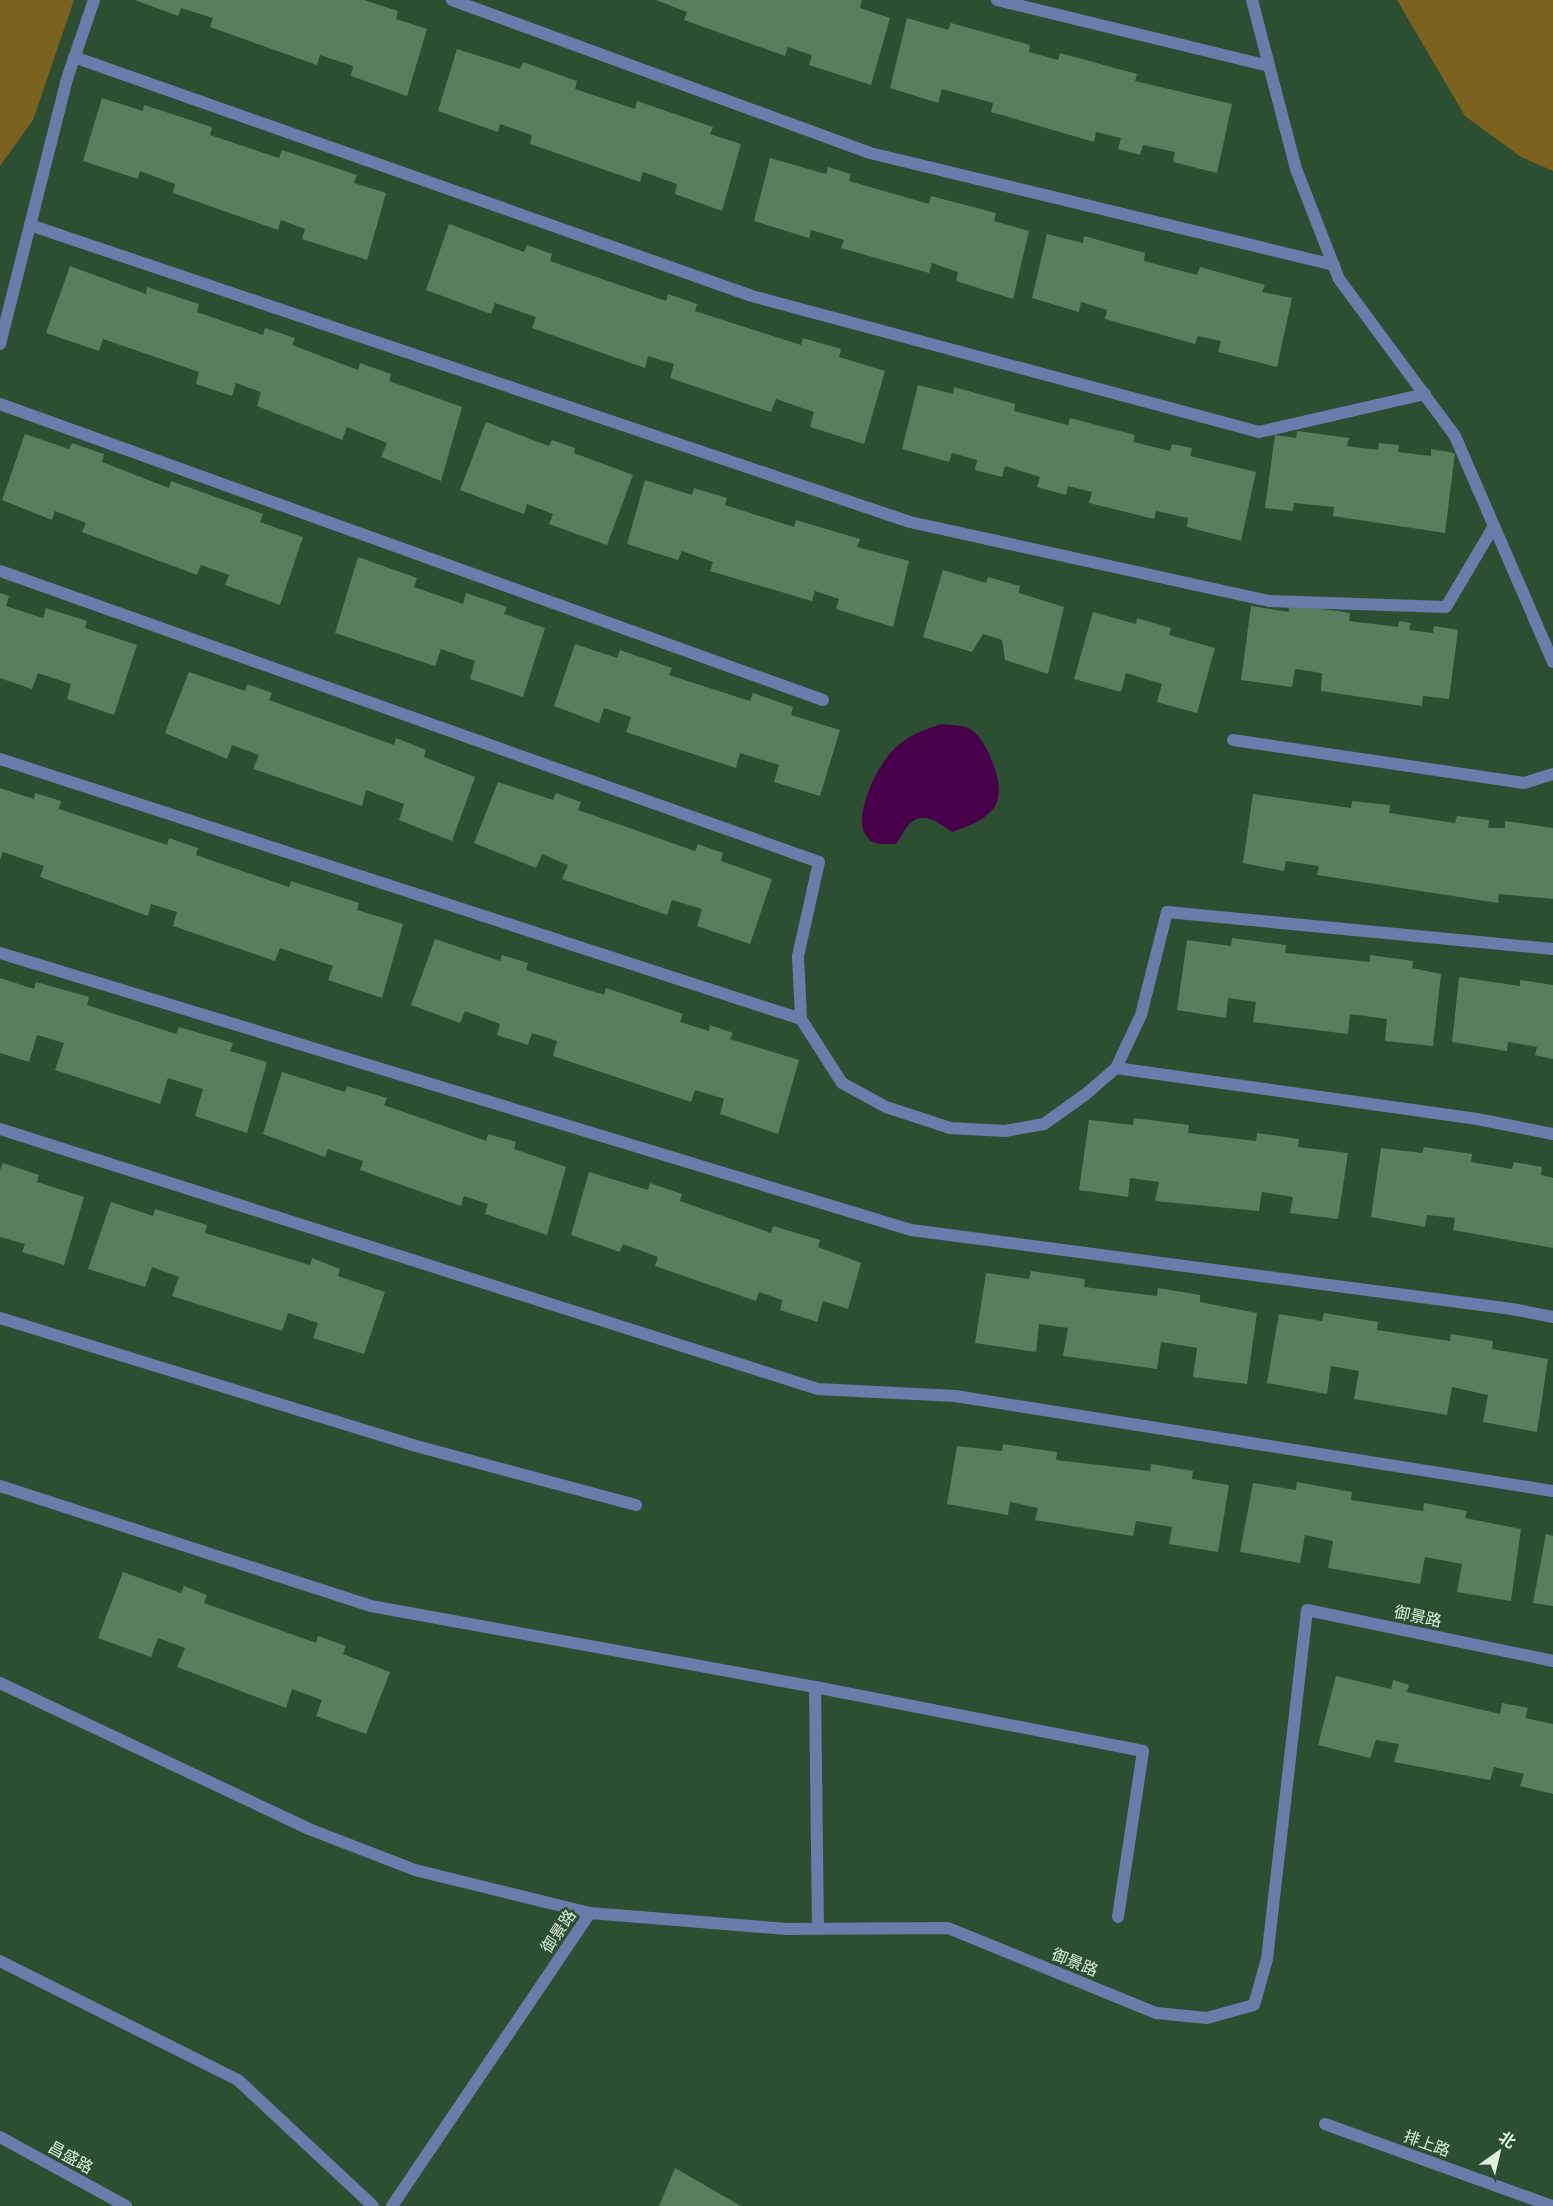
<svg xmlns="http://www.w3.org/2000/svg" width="1553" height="2206" font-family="'IBM Plex Serif','Noto Sans SC',serif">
	<rect width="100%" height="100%" fill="#2c4f31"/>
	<g fill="#7c621f">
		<path d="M0 0H74L33 120 0 166Z"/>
		<path d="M1397 0H1553V171L1521 157 1465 116Z"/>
	</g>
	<path fill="#470049" d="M941 724C950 725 965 725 972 730 988 742 1007 789 995 806 985 821 968 826 952 832 937 822 921 808 906 828 902 833 900 839 896 844H879L871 841C868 838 864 834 863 829 857 807 879 763 895 748 907 736 925 729 941 724Z"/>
	<g fill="#597d5d">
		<path d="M135 0H364L398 11 396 19 427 29 407 96 351 76 353 66 320 55 317 65 210 27 213 18 181 8 178 16Z"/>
		<path d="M656 0H862L860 8 890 18 871 85 809 65 812 55 788 47 785 56 684 20 687 12Z"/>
		<path d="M907 18 948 30 951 23 1030 45 1029 52 1058 60 1060 53 1137 74 1135 81 1232 104 1217 173 1173 162 1175 152 1143 145 1140 155 1118 149 1121 138 1096 132 1094 142 991 112 993 103 942 89 938 103 890 88Z"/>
		<path d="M457 49 520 69 523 62 577 81 575 89 635 109 637 101 713 127 710 134 741 144 722 211 675 194 677 184 643 172 640 182 530 144 532 135 500 124 498 132 438 111Z"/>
		<path d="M102 98 143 111 144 105 212 127 210 135 279 158 282 150 357 175 354 183 386 193 367 260 302 239 305 229 281 220 278 230 173 193 175 184 140 171 138 179 83 161Z"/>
		<path d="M770 158 826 174 828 167 851 174 849 181 929 204 931 196 996 213 994 221 1029 231 1013 299 956 281 958 272 932 263 929 273 841 248 844 240 811 230 809 238 754 221Z"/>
		<path d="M449 224 524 252 527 245 552 254 550 261 666 301 668 294 697 304 695 311 801 345 803 338 841 349 839 357 885 371 864 444 810 427 814 412 776 399 771 412 670 378 674 364 648 356 645 368 532 328 536 317 495 303 491 314 426 290Z"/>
		<path d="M1047 234 1083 243 1084 236 1145 253 1144 261 1197 275 1200 267 1265 285 1262 292 1292 298 1277 367 1218 352 1221 341 1198 336 1195 344 1105 319 1107 310 1081 302 1079 312 1032 298Z"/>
		<path d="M70 266 146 294 147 287 199 304 197 312 263 335 265 328 295 338 292 345 358 370 360 363 391 374 389 381 462 407 441 481 381 457 387 443 347 427 342 440 257 406 261 392 236 383 232 396 196 384 199 372 103 339 99 351 46 333Z"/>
		<path d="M918 385 953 394 954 387 1015 404 1014 411 1068 425 1070 418 1135 435 1133 442 1170 451 1172 444 1192 448 1190 456 1256 472 1241 541 1187 527 1188 518 1156 511 1154 519 1089 503 1092 492 1068 486 1066 495 1037 487 1040 477 1005 466 1002 477 975 470 977 460 952 453 949 462 902 449Z"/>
		<path d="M486 422 549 446 552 440 575 448 574 453 633 475 607 545 549 524 553 514 527 504 524 514 460 490Z"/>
		<path d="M1297 431 1349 438 1347 446 1378 450 1379 443 1399 445 1398 452 1431 456V449L1455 453 1445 533 1333 516 1334 507 1294 503 1293 511 1265 508 1275 435 1296 438Z"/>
		<path d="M25 434 69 449 72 443 104 454 102 462 169 488 171 481 263 514 260 522 303 537 280 605 225 585 229 575 201 565 197 575 82 532 86 523 55 511 52 520 2 500Z"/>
		<path d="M645 480 692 495 694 488 727 498 725 505 794 527 796 520 860 539 857 547 909 561 893 627 836 609 839 599 815 591 812 601 710 571 713 562 682 551 678 560 627 544Z"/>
		<path d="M358 557 417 578 414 587 463 604 466 593 507 607 504 614 545 628 523 697 470 679 475 661 441 649 435 666 335 633Z"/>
		<path d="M943 570 986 583 988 577 1020 586 1019 593 1064 607 1048 674 1005 660 1002 640 983 634 972 652 923 637Z"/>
		<path d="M0 593 9 596 6 606 43 618 46 608 87 621 85 628 137 645 114 715 67 699 71 684 38 673 32 689 0 678Z"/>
		<path d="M1289 604 1350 613 1349 621 1398 627 1399 621 1411 623 1409 630 1433 633 1434 626 1458 630 1449 699 1423 696 1422 706 1321 691 1322 673 1295 669 1292 687 1241 680 1251 606 1289 612Z"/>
		<path d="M1093 612 1136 624 1137 618 1171 628 1169 635 1215 648 1197 713 1157 702 1162 684 1126 673 1121 692 1074 679Z"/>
		<path d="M575 644 617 658 620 650 672 668 669 675 750 701 753 693 793 707 791 715 840 730 820 796 774 782 779 765 740 753 736 768 626 732 631 717 604 708 599 723 554 706Z"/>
		<path d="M189 672 245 691 247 684 272 693 269 700 394 745 396 738 426 750 424 757 475 777 452 841 399 820 404 804 366 790 362 806 253 769 259 755 232 745 227 759 165 733Z"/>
		<path d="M498 782 553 800 556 793 581 802 578 810 695 851 698 844 723 853 721 861 772 879 750 944 697 926 702 909 672 900 667 915 562 879 568 865 542 854 536 868 474 843Z"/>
		<path d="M0 788 34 799 35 793 61 801 59 809 167 845 169 838 198 848 196 855 289 887 291 881 359 903 357 910 403 924 382 998 328 980 333 966 280 948 275 961 173 926 177 912 151 904 148 916 40 877 44 866 3 852 0 860Z"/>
		<path d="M1253 794 1351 808 1352 801 1390 805 1389 813 1455 823 1457 816 1489 820 1488 828H1505V821L1553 828V899L1499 894 1498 903 1317 875 1319 866 1286 861 1284 871 1243 863Z"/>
		<path d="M1232 938 1286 945 1285 953 1370 962V955L1413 961 1412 968 1441 974 1433 1046 1385 1041 1387 1019 1350 1014 1348 1034 1253 1022 1256 1002 1228 998 1226 1018 1177 1010 1187 940 1231 946Z"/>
		<path d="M435 939 500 961 502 955 528 963 526 970 604 995 606 988 683 1014 680 1022 709 1031 710 1025 733 1033 730 1039 799 1060 778 1134 720 1114 724 1099 695 1090 691 1102 553 1056 557 1041 532 1033 528 1045 497 1035 500 1024 465 1011 460 1023 411 1005Z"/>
		<path d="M1459 977 1520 986V980L1553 985V1059L1535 1055 1537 1047 1508 1042 1507 1051 1452 1042Z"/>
		<path d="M0 978 34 989 36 982 89 997 87 1005 176 1034 179 1027 233 1043 230 1051 267 1062 247 1133 195 1116 203 1089 168 1078 160 1104 55 1070 64 1043 37 1035 29 1062 0 1053Z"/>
		<path d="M282 1072 345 1092 347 1086 387 1098 384 1105 486 1141 488 1134 516 1142 514 1149 566 1167 547 1235 485 1214 488 1204 464 1196 461 1206 360 1170 363 1161 328 1149 325 1157 263 1134Z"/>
		<path d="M1134 1118 1189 1125 1188 1133 1256 1141 1257 1133 1299 1139 1298 1147 1348 1153 1338 1219 1290 1213 1293 1197 1262 1192 1259 1211 1155 1201 1159 1182 1130 1178 1128 1197 1079 1190 1089 1120 1133 1125Z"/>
		<path d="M1424 1147 1472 1154 1471 1162 1512 1169 1514 1162 1542 1167 1541 1175 1553 1178V1248L1453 1230 1455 1218 1427 1215 1425 1227 1371 1217 1381 1148 1422 1153Z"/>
		<path d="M3 1163 39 1175 37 1182 84 1197 64 1265 22 1252 25 1244 0 1237V1170Z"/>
		<path d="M589 1172 648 1190 650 1183 682 1194 680 1201 771 1233 773 1226 820 1240 818 1247 861 1263 848 1309 823 1301 817 1322 780 1310 782 1300 759 1292 756 1301 655 1266 658 1257 623 1244 620 1252 571 1235Z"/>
		<path d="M111 1202 153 1216 155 1209 207 1225 205 1233 310 1265 312 1258 340 1269 338 1276 385 1292 364 1354 313 1338 318 1323 288 1313 282 1331 172 1296 179 1277 152 1267 145 1287 88 1269Z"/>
		<path d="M1031 1271 1085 1279 1084 1287 1157 1296 1158 1288 1200 1295V1302L1257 1313 1247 1384 1193 1377 1197 1348 1161 1342 1157 1369 1063 1356 1068 1328 1039 1324 1036 1352 975 1343 986 1273 1029 1279Z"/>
		<path d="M1324 1313 1378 1322 1377 1330 1450 1341 1451 1334 1493 1341 1492 1349 1548 1359 1537 1432 1483 1422 1488 1395 1452 1387 1447 1415 1354 1399 1359 1371 1331 1366 1327 1394 1267 1383 1279 1314 1322 1321Z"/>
		<path d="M1003 1444 1057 1452 1056 1460 1150 1471 1151 1464 1193 1471 1192 1479 1229 1485 1218 1552 1169 1544 1172 1527 1136 1521 1133 1536 1035 1520 1038 1508 1010 1502 1008 1515 947 1504 957 1446 1002 1451Z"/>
		<path d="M1297 1482 1352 1492 1351 1500 1423 1511 1424 1503 1467 1511 1465 1518 1521 1529 1511 1601 1457 1592 1462 1564 1425 1557 1420 1584 1328 1568 1333 1541 1305 1535 1300 1563 1240 1552 1253 1483 1296 1490Z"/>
		<path d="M1546 1534 1553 1536V1606L1533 1603Z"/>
		<path d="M123 1572 181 1593 184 1586 207 1595 204 1603 316 1643 318 1636 346 1646 343 1654 390 1672 366 1734 316 1716 322 1700 292 1689 286 1708 177 1667 185 1648 158 1638 151 1657 98 1638Z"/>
		<path d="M1336 1676 1391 1689 1393 1680 1409 1685 1407 1692 1500 1714 1502 1703 1528 1708 1525 1718 1553 1724V1794L1520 1786 1524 1774 1494 1767 1490 1780 1394 1762 1399 1744 1376 1740 1370 1758 1318 1745Z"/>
		<path d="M675 2168 741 2206H659Z"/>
	</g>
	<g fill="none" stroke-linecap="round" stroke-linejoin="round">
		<g stroke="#6a7caa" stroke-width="12">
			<path d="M452 0 870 153 1334 265"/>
			<path d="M997 0 1269 66"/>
			<path d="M74 57 752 296 1259 432 1425 394"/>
			<path d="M30 225 910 522 1269 601 1446 607 1494 526"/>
			<path d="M0 404 823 700"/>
			<path d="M0 571 819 862 798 956 801 1019 842 1083 886 1107 950 1128 1005 1131 1044 1124 1086 1094 1116 1068 1141 1015 1167 912 1553 949"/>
			<path d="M1233 740 1524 783 1553 774"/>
			<path d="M0 759 801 1019"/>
			<path d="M0 953 911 1230 1512 1309 1553 1317"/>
			<path d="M1116 1068 1477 1119 1553 1134"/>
			<path d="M0 1129 818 1389 955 1396 1553 1491"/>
			<path d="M0 1318 416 1446 636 1505"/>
			<path d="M0 1486 371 1606 815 1687 818 1929"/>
			<path d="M815 1687 1143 1751 1118 1917"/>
			<path d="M0 1961 238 2080 373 2206"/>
			<path d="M1325 2124 1552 2206"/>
			<path d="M0 2137 126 2206"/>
		</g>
		<g stroke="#6a7caa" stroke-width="12">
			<path d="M1252 0 1296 169 1339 279 1455 436 1553 662"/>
			<path d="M0 344 67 79 94 0"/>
			<path d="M0 1683 309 1829 415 1870 590 1913"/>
			<path d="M392 2206 590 1913 787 1929 948 1928 1156 2013 1207 2018 1254 2005 1267 1959 1307 1610 1553 1661"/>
		</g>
	</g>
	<g text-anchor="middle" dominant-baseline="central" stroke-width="5" stroke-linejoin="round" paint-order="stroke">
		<g font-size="16" fill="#ddf1df" stroke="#2c4f31">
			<text transform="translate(1418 1616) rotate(12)">御景路</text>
			<text transform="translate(558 1931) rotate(-56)">御景路</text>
			<text transform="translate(1075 1962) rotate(22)">御景路</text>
			<text transform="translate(1427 2143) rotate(20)">排上路</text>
			<text transform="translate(71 2157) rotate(29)">昌盛路</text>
		</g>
	</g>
	<g transform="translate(1499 2152) rotate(34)" stroke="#2c4f31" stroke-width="4.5" paint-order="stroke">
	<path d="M0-4.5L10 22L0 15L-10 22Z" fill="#ddf1df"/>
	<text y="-9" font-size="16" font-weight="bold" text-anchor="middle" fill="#ddf1df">北</text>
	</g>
</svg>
